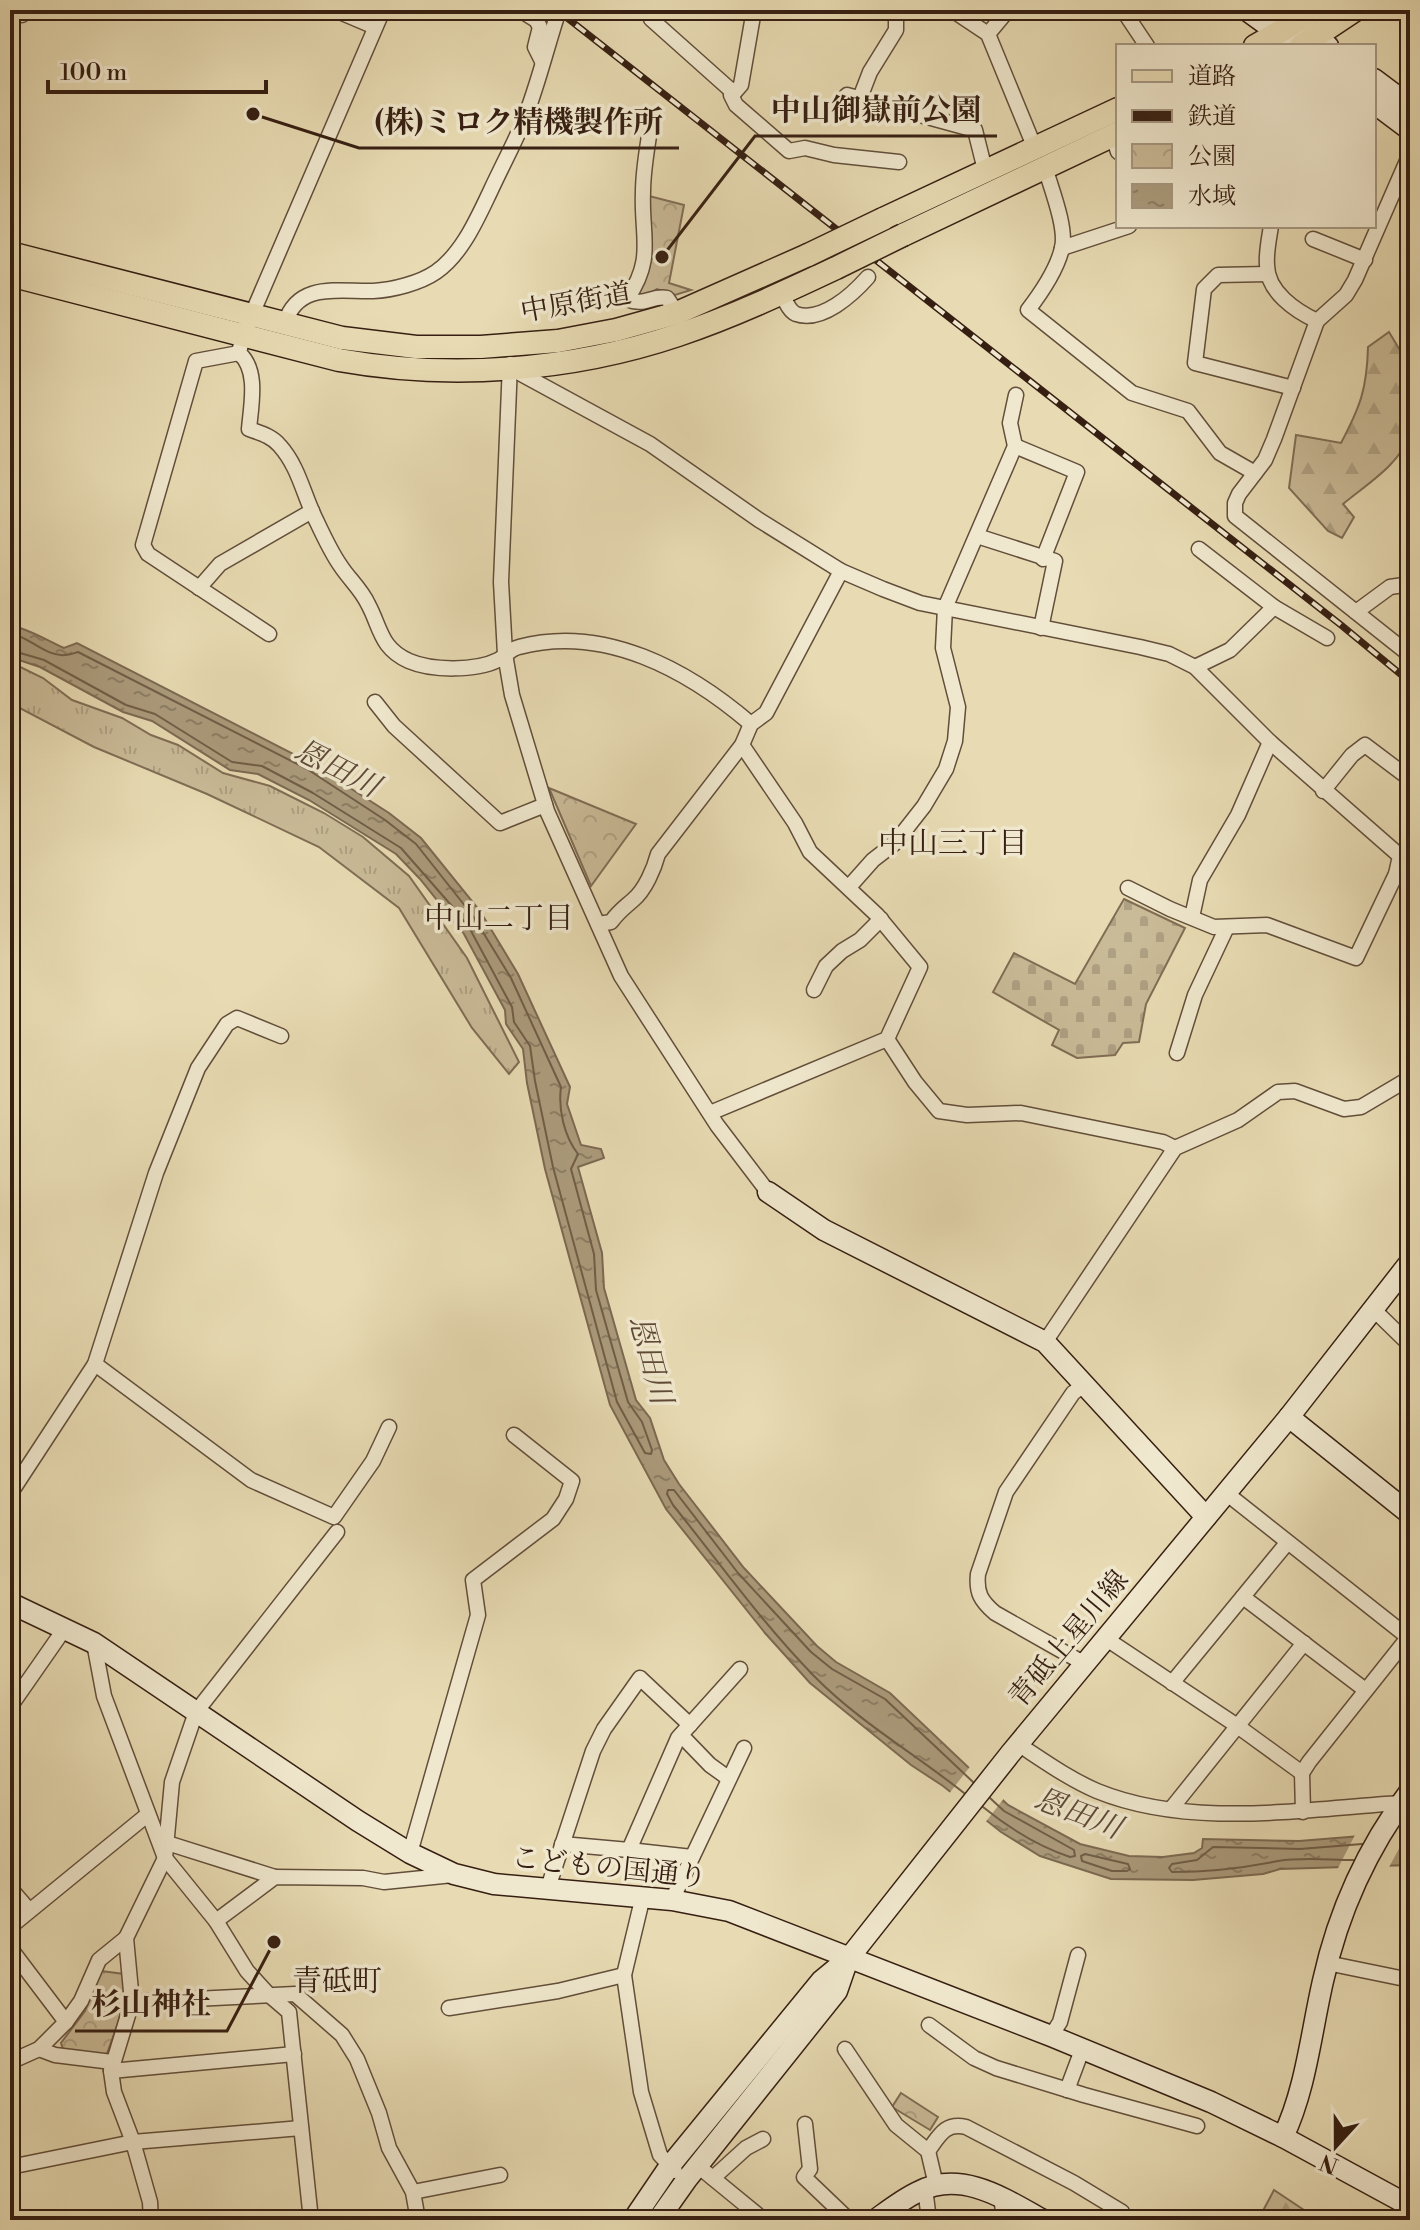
<svg xmlns="http://www.w3.org/2000/svg" width="1420" height="2230" font-family="'Libre Bodoni','Noto Serif JP',serif">
	<defs>
		<pattern id="grass-tufts" width="24" height="20" patternUnits="userSpaceOnUse" patternTransform="scale(2)"><rect width="24" height="20" fill="#cabb98"/><path d="M3 7l-1-3M5 7V3M7 7l1-3M15 17l-1-3M17 17v-4M19 17l1-3" fill="none" stroke="#aea082"/></pattern>
		<pattern id="forest-firs" width="22" height="20" patternUnits="userSpaceOnUse" patternTransform="scale(2)"><rect width="22" height="20" fill="#cabb98"/><path d="M5 1l3.5 6h-7zM16 11l3.5 6h-7z" fill="#aea082"/></pattern>
		<pattern id="cemetery-stones" width="16" height="16" patternUnits="userSpaceOnUse" patternTransform="scale(2)"><rect width="16" height="16" fill="#cabb98"/><path d="M2 7V4a2 2 0 0 1 4 0v3zM10 15v-3a2 2 0 0 1 4 0v3z" fill="#aea082"/></pattern>
		<pattern id="park-crowns" width="20" height="18" patternUnits="userSpaceOnUse" patternTransform="scale(2)"><rect width="20" height="18" fill="#cabb98"/><path d="M2 6a3 3 0 1 1 6 0M12 15a3 3 0 1 1 6 0" fill="none" stroke="#aea082"/></pattern>
		<pattern id="water-ripples" width="26" height="14" patternUnits="userSpaceOnUse" patternTransform="scale(2)"><rect width="26" height="14" fill="#ab9b7c"/><path d="M2 4q2-2 4 0t4 0M15 11q2-2 4 0t4 0" fill="none" stroke="#8c7e64"/></pattern>
	</defs>
	<rect width="100%" height="100%" fill="#e8dbb3"/>
	<filter id="stains"><feTurbulence type="fractalNoise" baseFrequency=".0025" numOctaves="4"/><feColorMatrix values="0 0 0 0 .2 0 0 0 0 .09 0 0 0 0 .02 0 0 0 .5 -.17"/></filter>
	<radialGradient id="worn" r=".72"><stop offset=".6" stop-color="#630" stop-opacity="0"/><stop offset="1" stop-color="#630" stop-opacity=".3"/></radialGradient>
	<path fill="url(#grass-tufts)" stroke="#806d55" stroke-width="2" d="M10 662 43 678 72 700 122 718 151 735 178 745 223 773 270 786 324 813 363 837 409 876 467 958 519 1062 509 1074 472 1028 399 908 319 847 207 794 94 747 10 703Z"/>
	<g fill="url(#forest-firs)" stroke="#806d55" stroke-width="2">
		<path d="M1389 332 1410 367V433C1401 464 1367 484 1343 504L1354 517 1342 538 1328 531 1289 488 1296 435 1341 443C1360 407 1367 389 1368 347Z"/>
		<path d="M1274 2190 1319 2220H1258Z"/>
	</g>
	<path fill="url(#cemetery-stones)" stroke="#806d55" stroke-width="2" d="M1124 899 1185 928 1146 1004 1139 1042 1123 1043 1115 1055 1077 1058 1052 1045 1059 1030 993 992 1014 953 1075 984Z"/>
	<g fill="url(#park-crowns)" stroke="#806d55" stroke-width="2">
		<path d="M649 196 684 205 669 283 691 290 675 295 657 289 640 299 632 296 649 269 652 245Z"/>
		<path d="M549 788 636 824 591 886Z"/>
		<path d="M101 1971 124 1974C127 2004 116 2029 106 2056L63 2049 61 2043 85 2011Z"/>
		<path d="M901 2093 938 2117 930 2130 892 2107Z"/>
	</g>
	<path fill="url(#water-ripples)" stroke="#7c6952" stroke-width="2" d="M10 625C29 629 46 640 64 648L77 643 311 763 389 813 421 838 480 911 518 974 570 1087 567 1104 581 1145 601 1149 604 1158 578 1167 602 1253 604 1288 636 1400 650 1418 664 1460 679 1484 744 1568 817 1646 836 1662 890 1693 1008 1805 1080 1844 1129 1856 1163 1857 1194 1853 1202 1848 1203 1839 1299 1841 1410 1832V1865L1280 1869 1263 1874 1193 1880 1111 1879 1040 1856 1001 1832 943 1786 911 1765 810 1683 765 1633 666 1509 610 1405 545 1169 527 1083 523 1049 506 1024 505 1010 464 934 420 879 396 854 309 800 258 774 230 770 152 721 123 712 40 667 10 657Z"/>
	<g fill="#e8dbb3">
		<path d="M972 1764 1005 1797 984 1824 948 1795Z"/>
		<path d="M1410 1828 1387 1871 1336 1872 1356 1833Z"/>
	</g>
	<g fill="none" stroke-linecap="round" stroke-linejoin="round">
		<g stroke="#705d47" stroke-width="2">
			<path d="M10 633C28 636 46 657 65 655 70 655 74 653 78 652L307 769 385 820 416 844 473 916 511 978 561 1087C558 1109 564 1136 578 1154L571 1169 594 1254 596 1290 628 1402 642 1422 652 1450 651 1454 645 1453 617 1402 553 1167 535 1081 530 1046 514 1022 512 1007 471 931 458 913 401 848 313 793 262 766 232 762 155 714 126 705 44 660 10 650"/>
			<path d="M964 1793C915 1754 858 1721 814 1676 762 1623 719 1562 673 1505L667 1494 668 1490H674L738 1573 811 1652 832 1669 885 1699 973 1782"/>
			<path d="M983 1807C1010 1829 1037 1846 1070 1857L1075 1856 1074 1850 1004 1811 990 1798"/>
			<path d="M1085 1854 1128 1864 1130 1869 1127 1871H1112L1082 1861 1081 1856Z"/>
			<path d="M1354 1860C1329 1860 1302 1857 1278 1861 1243 1868 1208 1872 1172 1872L1169 1868 1172 1864 1197 1860 1213 1847 1300 1849 1362 1844"/>
		</g>
		<g stroke="#624e3a" stroke-width="17">
			<g id="street">
				<path d="M335 10 375 27"/>
				<path d="M383 10 243 335 239 353C259 370 251 405 249 429 260 433 272 436 280 446 299 467 304 497 317 522 324 537 331 552 340 565 349 579 361 589 368 604 381 628 380 648 409 661 432 671 476 671 498 660 506 656 510 649 519 647 604 624 688 670 751 724"/>
				<path d="M520 10 536 20 540 27 535 47 542 61"/>
				<path d="M649 10 651 19 734 93 741 85 754 10"/>
				<path d="M952 10 988 34 1034 146"/>
				<path d="M1123 10 1147 46"/>
				<path d="M22 15V10"/>
				<path d="M988 34 1008 10"/>
				<path d="M734 93 731 95 736 105 789 151 805 148 834 155 899 162"/>
				<path d="M847 95 975 130 985 170"/>
				<path d="M860 98 870 72 896 30V10"/>
				<path d="M649 136C646 155 643 173 643 192 641 237 655 258 627 299 645 307 651 295 667 298L677 313"/>
				<path d="M1113 136 1118 152"/>
				<path d="M1410 154 1355 280 1346 295 1317 321 1274 439 1265 460 1239 494 1235 503V516L1410 655"/>
				<path d="M1045 167C1051 188 1067 228 1062 248 1057 270 1041 293 1028 310L1132 393 1188 411 1220 453 1255 473"/>
				<path d="M1271 226C1269 239 1266 252 1267 265 1267 292 1296 311 1317 321"/>
				<path d="M1313 239 1365 260"/>
				<path d="M1062 248 1129 226"/>
				<path d="M1268 274 1218 275 1204 289 1195 363 1293 388"/>
				<path d="M781 293C785 300 789 311 796 314 822 323 853 294 868 277"/>
				<path d="M285 323C298 281 340 292 373 291 393 290 420 283 436 272 462 254 477 219 490 192 501 168 514 144 524 120 538 85 547 46 559 10"/>
				<path d="M239 353 196 361 143 545 148 554 269 634"/>
				<path d="M510 364 501 582 505 654 512 695 547 811 621 976 717 1125 768 1192"/>
				<path d="M514 370 650 444 759 520 841 571 883 589 920 603 1140 647 1169 654 1195 667 1270 742 1400 856 1396 874 1356 958 1267 925 1214 927 1170 909 1128 888"/>
				<path d="M1015 446 1077 472 1043 559"/>
				<path d="M977 536 1055 561 1041 628"/>
				<path d="M1199 549 1274 607"/>
				<path d="M199 588 220 564 312 511"/>
				<path d="M1356 612 1390 587 1410 584"/>
				<path d="M1195 667 1230 650 1274 607 1327 638"/>
				<path d="M375 702 394 726 500 823 545 805"/>
				<path d="M1323 791 1352 755 1365 745 1410 779"/>
				<path d="M1396 874 1410 884"/>
				<path d="M849 887 873 860 895 843 924 806 946 769 955 741 958 707 943 648 945 608 1015 446 1010 423 1016 395"/>
				<path d="M1192 917 1200 880 1238 815 1270 742"/>
				<path d="M598 924 611 922C619 911 624 908 633 900 645 890 654 869 658 854L742 745 751 724 766 713 841 571"/>
				<path d="M814 990 826 966 842 951 860 940 881 919"/>
				<path d="M887 1039 915 1082 939 1111 967 1115 1021 1113 1163 1142 1175 1148"/>
				<path d="M1177 1053 1195 995 1227 927"/>
				<path d="M710 1113 887 1039 920 967 877 915 810 852 795 823 742 745"/>
				<path d="M1373 1309 1410 1345"/>
				<path d="M1045 1342 1175 1148 1238 1120 1278 1092 1295 1091 1344 1109 1361 1107 1410 1078"/>
				<path d="M95 1364 251 1480 334 1517 373 1461 389 1427"/>
				<path d="M1084 1385 1073 1393 1006 1492 978 1574C976 1593 981 1601 995 1613L1085 1664"/>
				<path d="M1226 1493 1408 1637"/>
				<path d="M10 1494 95 1364 156 1173 198 1068 227 1024 237 1018 281 1036"/>
				<path d="M1243 1597 1364 1689"/>
				<path d="M1105 1638 1236 1725 1302 1773"/>
				<path d="M94 1643 104 1696 165 1858 216 1921 247 1971 268 1994 289 2012 311 2220"/>
				<path d="M1172 1683 1287 1543"/>
				<path d="M10 1707 65 1628"/>
				<path d="M681 1735 710 1765 728 1778"/>
				<path d="M1018 1744C1044 1761 1069 1779 1097 1791 1190 1829 1304 1809 1401 1803"/>
				<path d="M1171 1809 1304 1643"/>
				<path d="M1303 1812 1302 1773 1309 1762 1410 1635"/>
				<path d="M164 1842 275 1877"/>
				<path d="M562 1844 629 1850 678 1738 740 1669"/>
				<path d="M629 1850 692 1857"/>
				<path d="M410 1853 478 1615 473 1580 553 1519 566 1499 572 1481 514 1435"/>
				<path d="M10 1888 29 1910"/>
				<path d="M548 1888 593 1751 604 1729 640 1678 690 1725"/>
				<path d="M643 1896 624 1975 641 2092 660 2155 675 2171"/>
				<path d="M672 1900 744 1748"/>
				<path d="M216 1921 275 1877 363 1878 384 1882 453 1875"/>
				<path d="M10 1927 147 1815"/>
				<path d="M10 1948 66 2022"/>
				<path d="M1327 1963 1410 1980"/>
				<path d="M132 2002 295 1994 342 2035 357 2059 379 2113 389 2148 413 2192 418 2220"/>
				<path d="M449 2008 558 1991 624 1975"/>
				<path d="M929 2025 974 2058 996 2068 1084 2095 1197 2126"/>
				<path d="M1051 2036 1060 2022 1078 1955"/>
				<path d="M39 2049 55 2055 112 2062"/>
				<path d="M845 2049 896 2125 928 2151 936 2185"/>
				<path d="M10 2062 39 2049 66 2022 81 2001 99 1960 126 1938"/>
				<path d="M111 2071 294 2054"/>
				<path d="M1067 2090 1082 2050"/>
				<path d="M805 2124 810 2169 804 2177 849 2220"/>
				<path d="M928 2151C939 2136 945 2122 966 2127L1074 2183 1122 2212 1117 2220"/>
				<path d="M698 2166 764 2220"/>
				<path d="M10 2167 133 2142 301 2128"/>
				<path d="M713 2178 746 2148 763 2139"/>
				<path d="M925 2188 929 2220"/>
				<path d="M413 2192 500 2175"/>
				<path d="M1001 2196 1004 2220"/>
				<path d="M151 2220 150 2202 133 2142 114 2092 111 2071 132 2002 126 1938 165 1858 172 1782 196 1712 337 1532"/>
			</g>
		</g>
		<g stroke="#361f12" stroke-width="23">
			<g id="secondary">
				<path d="M1246 10 1296 46"/>
				<path d="M1279 10 1328 46"/>
				<path d="M1374 79 1410 106"/>
				<path d="M1374 103 1410 130"/>
				<path d="M768 1192 824 1230 1045 1342 1206 1517"/>
				<path d="M1289 1417 1410 1514"/>
				<path d="M10 1603 94 1643 358 1821 410 1853 454 1874 494 1884 672 1900 729 1911 1051 2036 1211 2102 1283 2137 1410 2206"/>
				<path d="M1283 2137C1306 2089 1311 2033 1323 1981 1338 1913 1368 1847 1410 1791"/>
				<path d="M633 2220 669 2167 821 1981 849 1958 1010 1754 1289 1417 1410 1262"/>
				<path d="M658 2220 687 2179 837 1991 847 1962"/>
				<path d="M875 2220C889 2210 903 2199 918 2192 961 2169 1005 2199 1043 2220"/>
			</g>
		</g>
		<g stroke="#361f12" stroke-width="25">
			<g id="primary">
				<path d="M1255 46 1317 10"/>
				<path d="M1301 46 1355 10"/>
				<path d="M883 219 1118 109"/>
				<path d="M903 235 1118 133"/>
				<path d="M10 253 342 338 416 347H481L558 341 616 330 677 313 808 255"/>
				<path d="M10 275 339 360C450 380 571 371 678 335 732 317 785 292 836 268"/>
			</g>
		</g>
		<use href="#street" stroke="#f0e8ce" stroke-width="14"/>
		<use href="#secondary" stroke="#f0e8ce" stroke-width="20"/>
		<use href="#primary" stroke="#e8dbb3" stroke-width="22"/>
		<g stroke="#361f12" stroke-width="7">
			<path id="rail" d="M557 10 1341 625 1410 682"/>
		</g>
		<use href="#rail" stroke="#f0e8ce" stroke-width="4" stroke-dasharray="12" stroke-linecap="butt"/>
		<g stroke="#361f12" stroke-width="25" stroke-linecap="butt">
			<g id="primary-bridge">
				<path d="M808 255 883 219"/>
				<path d="M836 268 903 235"/>
			</g>
		</g>
		<use href="#primary-bridge" stroke="#e8dbb3" stroke-width="22"/>
	</g>
	<g text-anchor="middle" dominant-baseline="central" stroke-width="7" stroke-linejoin="round" paint-order="stroke">
		<g font-size="28" fill="#361f12" stroke="#f0e8ce">
			<text transform="translate(576 303) rotate(-10)">中原街道</text>
			<text transform="translate(1069 1639) rotate(-50)">青砥上星川線</text>
			<text transform="translate(609 1868) rotate(6)">こどもの国通り</text>
		</g>
		<g font-size="30" font-style="italic" fill="#5f4a37" stroke="#f0e8ce">
			<text transform="translate(337 769) rotate(27)">恩田川</text>
			<text transform="translate(650 1360) rotate(75)">恩田川</text>
			<text transform="translate(1078 1814) rotate(21)">恩田川</text>
		</g>
		<g font-size="30" fill="#361f12" stroke="#f0e8ce">
			<text x="953" y="844">中山三丁目</text>
			<text x="499" y="919">中山二丁目</text>
			<text x="337" y="1982">青砥町</text>
		</g>
	</g>
	<path fill="none" stroke="#361f12" stroke-width="3" d="M662 257L755 136H997M253 114L359 148H679M274 1942L227 2031H75"/>
	<g fill="#361f12" stroke="#f0e8ce" stroke-width="3">
		<circle cx="662" cy="257" r="8"/>
		<circle cx="253" cy="114" r="8"/>
		<circle cx="274" cy="1942" r="8"/>
	</g>
	<g font-size="30" text-anchor="middle" font-weight="bold" fill="#361f12" stroke="#f0e8ce" stroke-width="7" stroke-linejoin="round" paint-order="stroke">
		<text x="876" y="120">中山御嶽前公園</text>
		<text x="519" y="132">(株)ミロク精機製作所</text>
		<text x="151" y="2014">杉山神社</text>
	</g>
	<rect width="1420" height="2230" fill="none" stroke="#e8dbb3" stroke-width="40"/>
	<rect x="12" y="12" width="1396" height="2206" fill="none" stroke="#361f12" stroke-width="4"/>
	<rect x="20" y="20" width="1380" height="2190" fill="none" stroke="#361f12" stroke-width="2"/>
	<rect x="1116" y="44" width="260" height="184" fill="#f0e8ce" stroke="#a69883" stroke-width="2"/>
	<rect x="1132" y="70" width="40" height="12" fill="#e8dbb3" stroke="#a69883" stroke-width="2"/>
	<text x="1188" y="84" font-size="24" fill="#361f12">道路</text>
	<rect x="1132" y="110" width="40" height="12" fill="#361f12" stroke="#a69883" stroke-width="2"/>
	<text x="1188" y="124" font-size="24" fill="#361f12">鉄道</text>
	<rect x="1132" y="144" width="40" height="24" fill="url(#park-crowns)" stroke="#a69883" stroke-width="2"/>
	<text x="1188" y="164" font-size="24" fill="#361f12">公園</text>
	<rect x="1132" y="184" width="40" height="24" fill="url(#water-ripples)" stroke="#a69883" stroke-width="2"/>
	<text x="1188" y="204" font-size="24" fill="#361f12">水域</text>
	<g transform="translate(1336 2146) rotate(201)" stroke="#f0e8ce" stroke-width="6" paint-order="stroke">
	<path d="M0-6L14 30L0 20L-14 30Z" fill="#361f12"/>
	<text y="-12" font-size="22" font-weight="bold" text-anchor="middle" fill="#361f12">N</text>
	</g>
	<path d="M48 80v12h218v-12" fill="none" stroke="#361f12" stroke-width="4"/>
	<text x="60" y="80" font-size="24" fill="#361f12" stroke="#f0e8ce" stroke-width="6" paint-order="stroke">100 m</text>
	<rect width="100%" height="100%" filter="url(#stains)"/>
	<rect width="100%" height="100%" fill="url(#worn)"/>
</svg>
